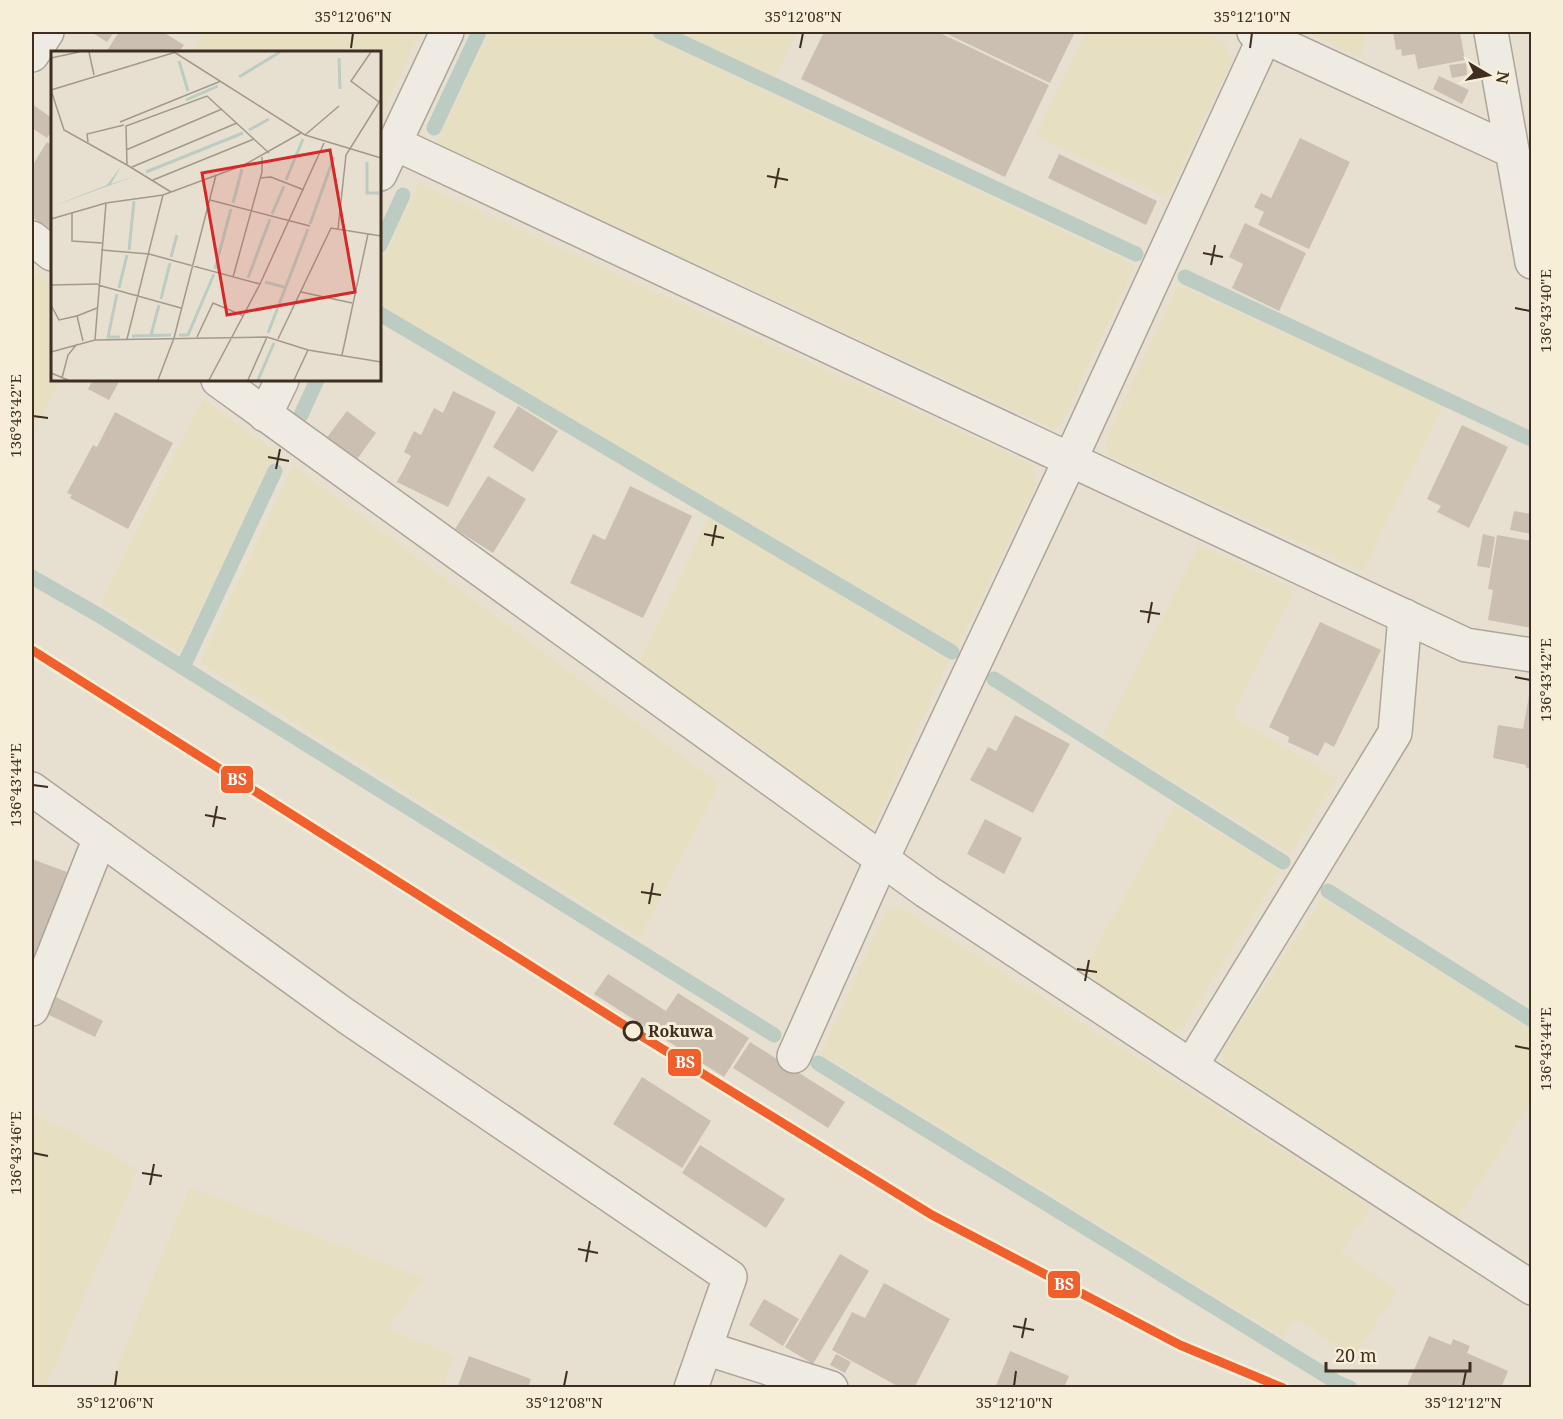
<svg xmlns="http://www.w3.org/2000/svg" width="1563" height="1419" font-family="'Noto Serif',serif">
	<rect width="100%" height="100%" fill="#e7e0d1"/>
	<g fill="#e6dfc2">
		<path d="M205 32H420L380 118V52H192Z"/>
		<path d="M489 32H641L1135 265 1062 424 1051 428 436 143Z"/>
		<path d="M675 32H797L775 77Z"/>
		<path d="M1085 32H1202L1225 42 1232 60 1167 198 1036 136Z"/>
		<path d="M1305 32H1367L1360 57Z"/>
		<path d="M419 183 1033 465 1037 484 958 646 380 305V265Z"/>
		<path d="M32 271 52 285V380H61L32 431Z"/>
		<path d="M1178 285 1444 405 1363 571 1110 457 1105 441Z"/>
		<path d="M203 399 276 452 180 653 100 603Z"/>
		<path d="M293 465 720 784 639 938 200 663Z"/>
		<path d="M709 516 949 661 874 826 857 828 637 666Z"/>
		<path d="M1199 545 1295 589 1232 716 1337 778 1290 854 1102 737Z"/>
		<path d="M1175 805 1281 871 1181 1030 1169 1032 1081 975Z"/>
		<path d="M1322 898 1531 1029V1102L1458 1218 1224 1068 1222 1051Z"/>
		<path d="M900 907 1371 1206 1341 1252 1398 1290 1354 1357 1296 1319 1283 1338 821 1054 886 910Z"/>
		<path d="M32 1115 71 1131 138 1170 46 1387H32Z"/>
		<path d="M190 1187 423 1278 388 1329 455 1356 443 1387H109Z"/>
	</g>
	<g fill="none" stroke-linecap="round" stroke-linejoin="round">
		<g stroke="#bcccc2" stroke-width="15">
			<path d="M660 32 1136 254"/>
			<path d="M434 128 479 32"/>
			<path d="M380 245 403 195"/>
			<path d="M1185 277 1531 439"/>
			<path d="M380 314 952 652"/>
			<path d="M301 415 317 380"/>
			<path d="M32 577 100 616 774 1035"/>
			<path d="M183 667 275 471"/>
			<path d="M994 679 1283 862"/>
			<path d="M1328 891 1532 1020"/>
			<path d="M818 1063 1338 1383 1350 1388"/>
		</g>
	</g>
	<g fill="#cbbfb2">
		<path d="M91 32H114L107 42Z"/>
		<path d="M119 32H163L184 45 179 52H106Z"/>
		<path d="M824 32H938L1049 85 1005 177 801 79Z"/>
		<path d="M943 32H1075L1050 83Z"/>
		<path d="M1393 32H1460L1465 60 1418 69 1415 54 1402 56 1401 49 1396 50Z"/>
		<path d="M1466 63 1467 75 1452 78 1449 65Z"/>
		<path d="M1439 76 1469 90 1462 104 1433 89Z"/>
		<path d="M32 104 52 118V130L47 138 32 128Z"/>
		<path d="M1300 138 1350 162 1309 249 1258 225 1264 212 1254 207 1261 193 1271 198Z"/>
		<path d="M47 142 52 145V231L32 217V166Z"/>
		<path d="M1059 154 1157 201 1146 225 1048 178Z"/>
		<path d="M1245 223 1306 253 1279 311 1232 288 1243 264 1229 257Z"/>
		<path d="M93 380H120L109 400 88 389Z"/>
		<path d="M453 391 496 412 448 507 397 482 411 456 404 452 414 431 421 435 434 408 443 413Z"/>
		<path d="M518 406 558 431 533 472 493 447Z"/>
		<path d="M347 411 376 433 355 462 325 440Z"/>
		<path d="M115 412 173 443 128 529 70 498 72 495 67 493 93 445 97 447Z"/>
		<path d="M1462 425 1508 447 1469 528 1437 512 1441 506 1427 499Z"/>
		<path d="M488 476 526 499 493 553 455 529Z"/>
		<path d="M630 486 692 516 643 618 570 583 593 534 605 540Z"/>
		<path d="M1514 511 1532 514V534L1510 530Z"/>
		<path d="M1483 534 1495 537 1490 568 1477 566Z"/>
		<path d="M1497 535 1532 541V628L1488 620 1493 590 1488 589Z"/>
		<path d="M1320 622 1381 650 1334 747 1325 742 1318 756 1288 742 1289 737 1269 727Z"/>
		<path d="M1529 696 1532 697V769L1526 768V765L1493 758 1498 725 1523 729Z"/>
		<path d="M1015 715 1070 744 1033 813 970 780 988 747 996 751Z"/>
		<path d="M985 819 1022 838 1004 874 967 854Z"/>
		<path d="M32 859 67 872 32 964Z"/>
		<path d="M608 974 666 1011 678 993 749 1038 724 1077 594 994Z"/>
		<path d="M56 997 103 1021 95 1037 47 1014Z"/>
		<path d="M750 1042 845 1102 828 1128 733 1068Z"/>
		<path d="M642 1077 711 1121 682 1168 613 1124Z"/>
		<path d="M700 1145 785 1199 766 1228 682 1173Z"/>
		<path d="M840 1254 869 1271 813 1364 785 1347Z"/>
		<path d="M884 1283 950 1319 914 1388H901L832 1350 852 1312 865 1318Z"/>
		<path d="M764 1299 799 1319 783 1346 749 1325Z"/>
		<path d="M1429 1336 1451 1345 1453 1339 1470 1346 1467 1353 1508 1371 1501 1388H1406Z"/>
		<path d="M1010 1351 1069 1376 1064 1388H995Z"/>
		<path d="M836 1354 851 1362 845 1373 830 1365Z"/>
		<path d="M469 1356 531 1379 528 1388H457Z"/>
	</g>
	<g fill="none" stroke-linecap="round" stroke-linejoin="round">
		<g stroke="#ada599" stroke-width="36">
			<g id="minor">
				<path d="M1254 32 1512 151"/>
				<path d="M1491 32 1532 262"/>
				<path d="M32 55 47 32"/>
				<path d="M394 143 1466 645 1532 655"/>
				<path d="M380 174 447 32"/>
				<path d="M32 238 52 254"/>
				<path d="M218 380 926 891 1191 1066 1532 1288"/>
				<path d="M265 415 282 380"/>
				<path d="M32 789 346 1016 730 1277 691 1388"/>
				<path d="M32 1009 100 838"/>
				<path d="M794 1056 882 859 1070 460 1265 36"/>
				<path d="M1191 1066 1395 733 1405 616"/>
				<path d="M705 1348 831 1388"/>
			</g>
		</g>
		<use href="#minor" stroke="#efebe3" stroke-width="33"/>
		<g stroke="#f7eed8" stroke-width="14">
			<path id="rail-1" d="M32 650 635 1032 932 1215 1180 1345 1283 1388"/>
		</g>
		<use href="#rail-1" stroke="#f05f2c" stroke-width="9"/>
	</g>
	<path fill="none" stroke="#3d2e20" stroke-width="2" d="M351 48 353 33M800 48 803 33M1250 48 1252 33M767 176 788 180M775 188 779 168M1203 253 1223 257M1211 265 1215 245M1515 308 1530 311M33 416 48 418M268 457 289 461M276 469 280 449M704 534 724 538M712 546 716 525M1140 611 1160 614M1148 623 1152 602M1515 677 1530 680M33 785 48 787M205 815 226 819M213 827 217 806M641 892 661 895M649 904 653 883M1077 969 1097 972M1085 981 1089 960M1515 1046 1530 1049M33 1153 48 1156M142 1173 162 1176M150 1185 154 1164M578 1249 598 1253M586 1262 590 1241M1013 1326 1034 1330M1022 1338 1026 1318M115 1386 117 1371M564 1386 567 1371M1014 1386 1016 1371M1463 1386 1466 1371"/>
	<circle fill="#f7eed8" stroke="#3d2e20" stroke-width="3" cx="633" cy="1031" r="9"/>
	<g text-anchor="middle" dominant-baseline="central" stroke-width="6" stroke-linejoin="round" paint-order="stroke">
		<g font-size="16" font-weight="bold" fill="#3d2e20" stroke="#f7eed8" text-anchor="start">
			<text x="648" y="1031">Rokuwa</text>
		</g>
	</g>
	<g transform="translate(51 51)">
		<rect width="330" height="330" fill="#e7e0d1"/>
		<path d="M71 114 60 133 90 123 0 156 56 134Z" fill="#bcccc2"/>
		<path fill="none" stroke="#bcccc2" stroke-width="3" d="M288 7 289 38M128 10 137 40M188 26 229 1M135 49 167 35M198 79 218 68M316 111V142H328M95 121 192 82M235 129 252 88M182 152 191 118M221 163 233 135M259 173 283 106M78 199 83 150M120 206 126 184M164 218 180 158M197 227 219 168M214 231 233 236M68 237 76 204M66 243 57 286H69M110 248 119 212M217 282 257 178M100 284 108 254M128 284H137L163 223M81 285 120 284M207 329 223 292"/>
		<path fill="none" stroke="#a3998a" stroke-width="1.5" d="M38 1 43 24M123 1 254 84 330 107M320 1 300 30 328 51M0 7 28 1M0 39 125 1M0 39 13 79 76 114M69 71 170 30M254 84 288 55M37 91 36 83 73 74M75 99 171 58M81 116 186 72M209 127 220 126 253 139M102 129 203 88M120 141 76 114 75 75 156 45 218 102M159 149 259 175M21 162V190L51 192M0 168 55 152 112 144 193 114 250 82M287 178 295 104 330 48M50 199 98 203 209 233M182 226 211 121V106M0 234 47 233M47 234 130 257M250 241 301 252M0 254 8 269 26 265 32 290M26 265 46 257M146 286 162 252 193 265M76 288 112 144M227 288 280 177 330 185M44 289 55 152M0 301 44 289 216 286 257 299 330 311M291 304 317 183M0 322 17 329M11 327 17 304 26 293M107 329 123 287 165 124M158 329 209 233 273 92M197 329 216 286M243 329 257 299"/>
		<path fill="#d62828" fill-opacity="0.15" stroke="#d62828" stroke-width="3" d="M279 99 304 241 176 264 151 122Z"/>
		<rect width="330" height="330" fill="none" stroke="#3d2e20" stroke-width="3"/>
	</g>
	<g stroke="#f7eed8" stroke-width="2">
		<rect x="220" y="765" width="34" height="29" rx="6" fill="#f05f2c"/>
		<rect x="667" y="1048" width="35" height="29" rx="6" fill="#f05f2c"/>
		<rect x="1047" y="1270" width="34" height="29" rx="6" fill="#f05f2c"/>
	</g>
	<g font-size="16" text-anchor="middle" font-weight="bold" fill="#fff">
		<text x="237" y="785">BS</text>
		<text x="685" y="1068">BS</text>
		<text x="1064" y="1290">BS</text>
	</g>
	<rect width="1563" height="1419" fill="none" stroke="#f7eed8" stroke-width="66"/>
	<g transform="translate(1488 75) rotate(100)" stroke="#f7eed8" stroke-width="4.5" paint-order="stroke">
	<path d="M0-4.5L10 22L0 15L-10 22Z" fill="#3d2e20"/>
	<text y="-9" font-size="16" font-weight="bold" text-anchor="middle" fill="#3d2e20">N</text>
	</g>
	<path d="M1326 1362v9h144v-9" fill="none" stroke="#3d2e20" stroke-width="3"/>
	<text x="1335" y="1362" font-size="18" fill="#3d2e20" stroke="#f7eed8" stroke-width="4.5" paint-order="stroke">20 m</text>
	<rect x="33" y="33" width="1497" height="1353" fill="none" stroke="#3d2e20" stroke-width="2"/>
	<g font-size="15" text-anchor="middle" fill="#3d2e20">
		<text x="353" y="22">35°12'06"N</text>
		<text x="803" y="22">35°12'08"N</text>
		<text x="1252" y="22">35°12'10"N</text>
		<text transform="translate(1546 311) rotate(-90)" y="5">136°43'40"E</text>
		<text transform="translate(16 416) rotate(-90)" y="5">136°43'42"E</text>
		<text transform="translate(1546 680) rotate(-90)" y="5">136°43'42"E</text>
		<text transform="translate(16 785) rotate(-90)" y="5">136°43'44"E</text>
		<text transform="translate(1546 1049) rotate(-90)" y="5">136°43'44"E</text>
		<text transform="translate(16 1153) rotate(-90)" y="5">136°43'46"E</text>
		<text x="115" y="1408">35°12'06"N</text>
		<text x="564" y="1408">35°12'08"N</text>
		<text x="1014" y="1408">35°12'10"N</text>
		<text x="1463" y="1408">35°12'12"N</text>
	</g>
</svg>
